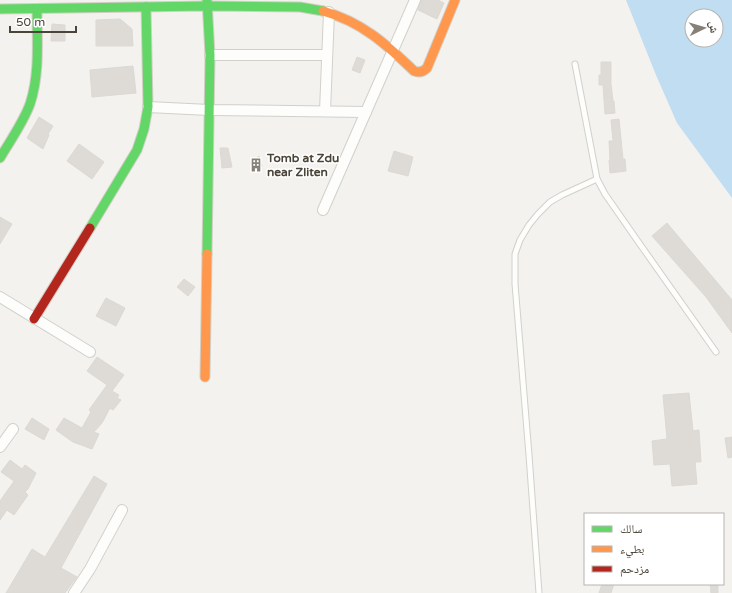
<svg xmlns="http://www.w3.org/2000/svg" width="732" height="593" font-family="'Varela Round','Noto Naskh Arabic',sans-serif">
	<rect width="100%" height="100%" fill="#f4f2ee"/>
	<path fill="#c0ddf1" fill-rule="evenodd" d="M626 0H732V198L677 123 656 75ZM692 16H716V40H692Z"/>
	<g fill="#dedbd6" stroke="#dcd9d4">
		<path d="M421 0H438L444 3 437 19 418 10Z"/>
		<path d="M120 19 132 29 133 46H96V20Z"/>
		<path d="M52 24 65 25V41H51Z"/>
		<path d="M357 57 365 60 360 73 352 70Z"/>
		<path d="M601 62H611V84L613 101H614L615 113 605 114 603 85H599V75H601Z"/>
		<path d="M133 66 136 93 92 97 90 70Z"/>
		<path d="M39 117 53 126 48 134 49 135 43 149 27 138Z"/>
		<path d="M619 119 623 159H625L626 171 610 173 609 160H610L609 141H613L611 120Z"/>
		<path d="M79 144 104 162 92 179 67 161Z"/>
		<path d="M220 148H228L232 167 222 168Z"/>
		<path d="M394 151 413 157 408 176 388 171Z"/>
		<path d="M259 156 262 166 255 171 250 163Z"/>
		<path d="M0 217 12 224 0 244Z"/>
		<path d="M667 223 732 300V333L706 297 652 236Z"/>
		<path d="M184 279 195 287 188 296 177 287Z"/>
		<path d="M106 298 125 308 116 326 96 316Z"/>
		<path d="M97 357 124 375 112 391 119 395 117 398 121 400 113 410 110 408 102 423 94 432 99 434 92 449 73 442 56 430 64 418 82 428 91 412 89 410 107 385 87 371Z"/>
		<path d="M689 393 693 431 699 430 701 462H695L697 484 672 486 670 464 654 465 652 441 667 439 663 395Z"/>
		<path d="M32 418 49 429 44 440 25 429Z"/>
		<path d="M732 437V457L728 458 725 438Z"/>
		<path d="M10 460 22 469 25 465 36 473 28 489 25 492 28 495 14 515 7 510 0 520V501L14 481 1 472Z"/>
		<path d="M94 476 107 484 61 568 77 577 73 582 65 593H6L32 549 45 557Z"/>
		<path d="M602 584H614L611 593H599Z"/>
		<path d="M710 584H718V593H711Z"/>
	</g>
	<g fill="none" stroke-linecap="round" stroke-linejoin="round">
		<g stroke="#d2d0cb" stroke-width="7">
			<g id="lane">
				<path d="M575 64 597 179 605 194 637 240 716 352"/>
				<path d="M539 593 529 455 515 284V254L520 240 529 225 538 214 550 202 562 195 597 179"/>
			</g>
		</g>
		<g stroke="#d2d0cb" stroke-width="12">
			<g id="street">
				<path d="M210 55H327"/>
				<path d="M148 107 209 110 366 112"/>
				<path d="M325 111 329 12"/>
				<path d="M323 210 415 0"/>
				<path d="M0 297 90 352"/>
				<path d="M0 447 13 429"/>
				<path d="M74 593 90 569 122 510"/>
			</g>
		</g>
		<g stroke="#d3cfc5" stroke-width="11">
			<g id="fast">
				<path d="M0 9 207 6 300 7 323 11"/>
				<path d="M0 158C10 141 23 123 30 104 40 74 37 40 37 9"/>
				<path d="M90 228 137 150 144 129 148 107 146 7"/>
				<path d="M207 254 210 55 207 0"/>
			</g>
		</g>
		<g stroke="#d3cfc5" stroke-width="11">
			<g id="slow">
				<path d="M323 11C362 22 386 44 414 71 419 73 423 72 427 68L455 0"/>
				<path d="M205 377 207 254"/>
			</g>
		</g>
		<g stroke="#d3cfc5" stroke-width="11">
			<path id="jam" d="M34 319 90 228"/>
		</g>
		<use href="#lane" stroke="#fdfdfc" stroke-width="5"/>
		<use href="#street" stroke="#fdfdfc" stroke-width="10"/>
		<use href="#fast" stroke="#63d668" stroke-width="9"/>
		<use href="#slow" stroke="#ff974d" stroke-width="9"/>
		<use href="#jam" stroke="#b3261e" stroke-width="9"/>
	</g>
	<defs>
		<g id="building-bare" transform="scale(1.08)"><path d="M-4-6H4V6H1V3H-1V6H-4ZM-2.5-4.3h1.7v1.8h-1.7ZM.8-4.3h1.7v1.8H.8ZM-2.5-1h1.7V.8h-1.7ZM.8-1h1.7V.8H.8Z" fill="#868178" stroke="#fff" stroke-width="2.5" paint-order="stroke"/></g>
	</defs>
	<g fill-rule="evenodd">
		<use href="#building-bare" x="256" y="165"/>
	</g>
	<g text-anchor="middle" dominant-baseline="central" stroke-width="3" stroke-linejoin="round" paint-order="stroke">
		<g font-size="12" font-weight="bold" fill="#4b4439" stroke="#fff" text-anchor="start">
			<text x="267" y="158">Tomb at Zdu<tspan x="267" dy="14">near Zliten</tspan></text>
		</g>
	</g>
	<rect x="584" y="513" width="140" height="72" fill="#ffffff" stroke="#b7b4b0"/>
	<rect x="592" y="526" width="20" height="6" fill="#63d668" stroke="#b7b4b0"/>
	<text x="620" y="533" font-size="12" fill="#4b4439">سالك</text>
	<rect x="592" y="546" width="20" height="6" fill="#ff974d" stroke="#b7b4b0"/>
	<text x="620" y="553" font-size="12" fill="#4b4439">بطيء</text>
	<rect x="592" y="566" width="20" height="6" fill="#b3261e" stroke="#b7b4b0"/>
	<text x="620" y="573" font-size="12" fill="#4b4439">مزدحم</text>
	<g transform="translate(704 28) rotate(85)"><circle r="19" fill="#ffffff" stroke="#b7b4b0"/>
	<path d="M0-3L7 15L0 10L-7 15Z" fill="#868178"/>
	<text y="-6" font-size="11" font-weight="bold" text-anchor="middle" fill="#4b4439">ش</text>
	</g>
	<path d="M10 26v6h66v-6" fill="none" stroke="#4b4439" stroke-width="2"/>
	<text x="16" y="26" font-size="12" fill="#4b4439" stroke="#ffffff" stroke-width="3" paint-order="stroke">50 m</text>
</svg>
